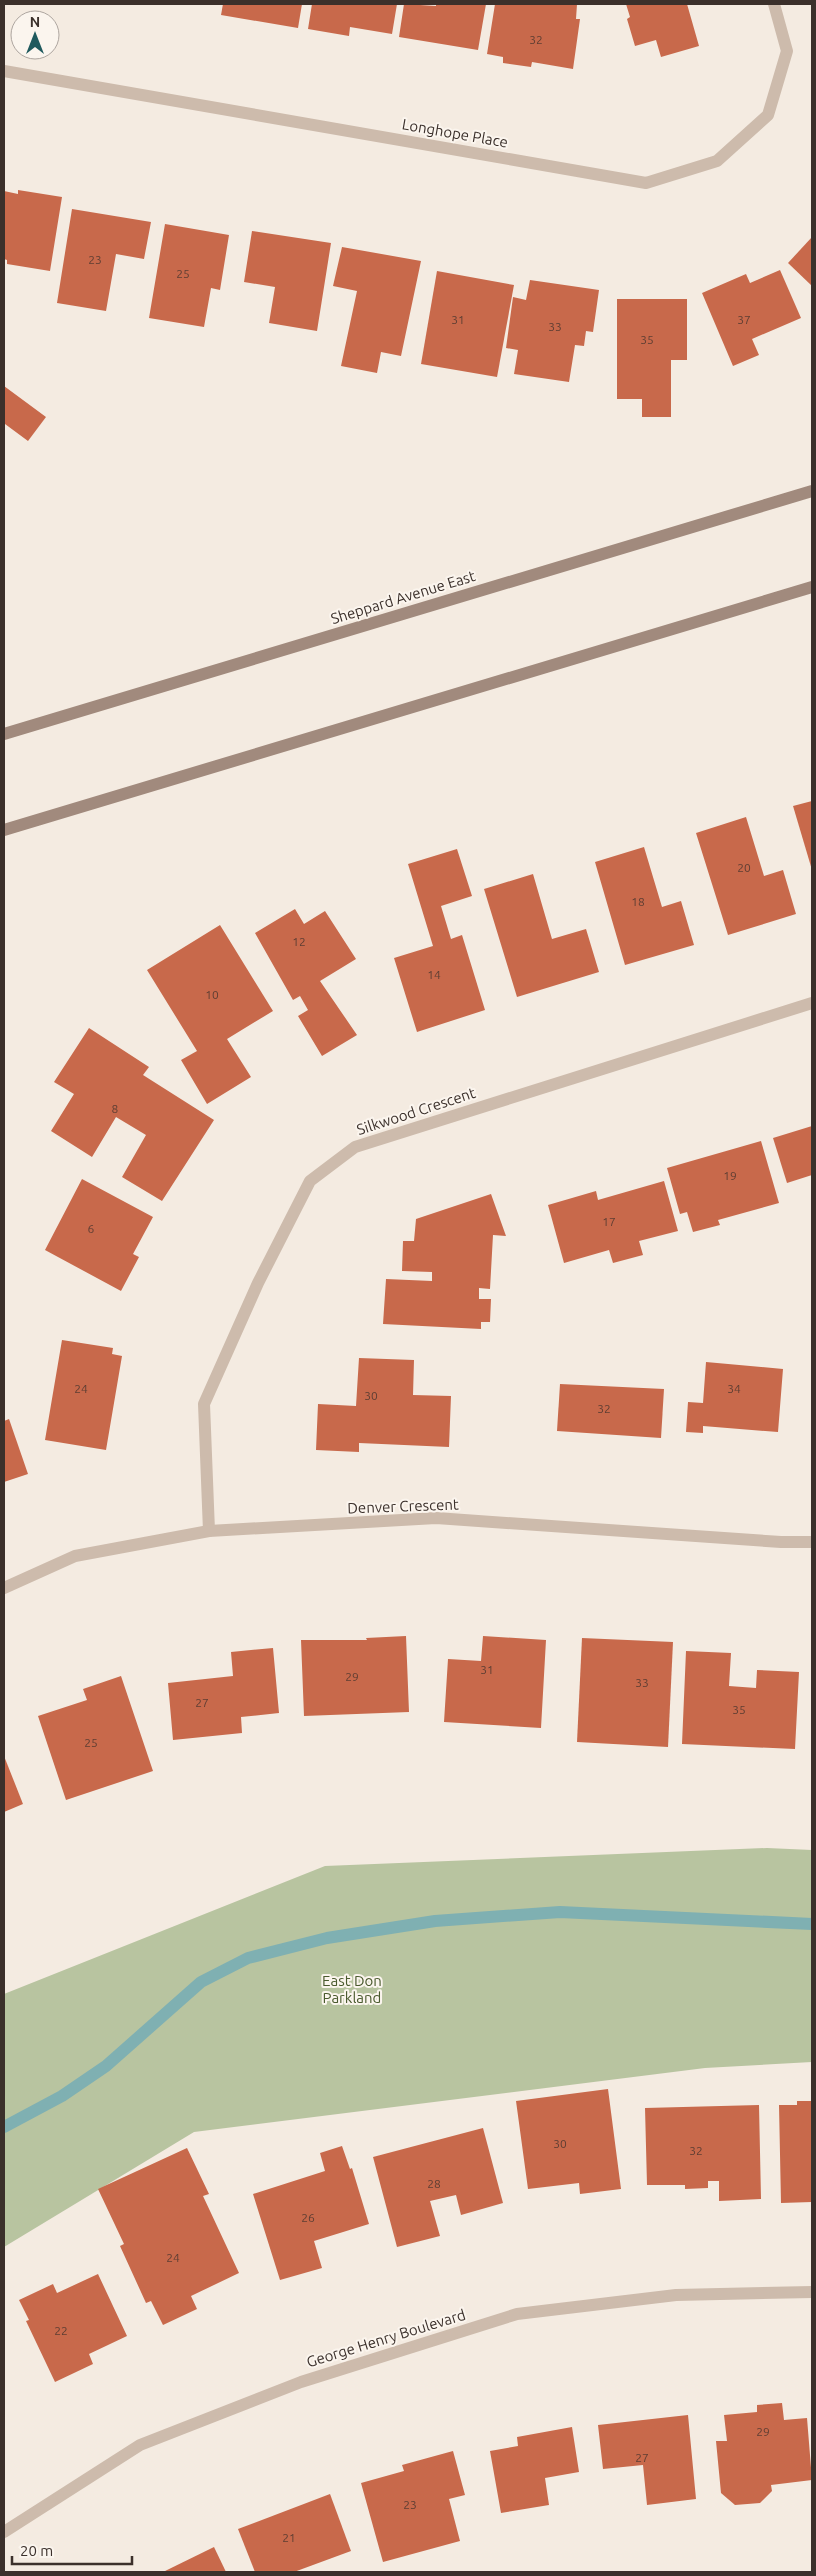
<svg xmlns="http://www.w3.org/2000/svg" width="816" height="2576" font-family="Ubuntu,sans-serif">
	<rect width="100%" height="100%" fill="#f4ebe1"/>
	<path fill="#b8c4a0" d="M767 1848 812 1850V2062L705 2068 194 2132 4 2247V1994L325 1866Z"/>
	<g fill="none" stroke-linecap="round" stroke-linejoin="round">
		<path stroke="#7fb0b2" stroke-width="12" d="M4 2127 62 2096 106 2066 201 1982 248 1958 327 1938 435 1921 560 1912 812 1924"/>
	</g>
	<g fill="#c8694b">
		<path d="M223 4H302L298 28 221 15Z"/>
		<path d="M312 4H397L392 34 350 27 349 36 308 29Z"/>
		<path d="M404 4 436 6V4H486L478 50 399 37Z"/>
		<path d="M495 4H577L576 19H580L573 69 532 62 531 67 503 63V57L487 54Z"/>
		<path d="M626 4H687L699 46 661 57 656 40 635 46 627 19 630 17Z"/>
		<path d="M18 190 62 197 50 271 7 264V260L4 259V191L18 194Z"/>
		<path d="M72 209 151 222 144 259 116 254 106 311 57 303Z"/>
		<path d="M165 224 229 235 220 290 211 288 204 327 149 318Z"/>
		<path d="M252 231 331 243 317 331 269 323 275 287 244 282Z"/>
		<path d="M812 237V286L788 263Z"/>
		<path d="M342 247 421 261 401 356 381 352 377 373 341 366 357 291 333 286Z"/>
		<path d="M780 270 801 318 752 339 759 355 733 366 702 293 746 274 750 283Z"/>
		<path d="M437 271 514 285 497 377 421 364Z"/>
		<path d="M530 280 599 290 593 332 586 331 584 346 575 345 569 382 514 374 518 350 506 348 513 297 526 300Z"/>
		<path d="M617 299H687V360H671V417H642V399H617Z"/>
		<path d="M4 386 46 417 28 441 5 424 4 427Z"/>
		<path d="M812 801V870L793 806Z"/>
		<path d="M746 817 764 876 783 870 796 914 728 935 696 833Z"/>
		<path d="M644 847 662 907 681 901 694 945 625 965 595 862Z"/>
		<path d="M457 849 472 896 441 906 451 939 462 935 485 1010 417 1032 394 958 433 946 408 864Z"/>
		<path d="M533 874 552 939 586 929 599 972 517 997 484 889Z"/>
		<path d="M295 909 304 924 325 911 356 959 320 981 357 1035 322 1056 298 1016 308 1010 300 996 293 1000 255 933Z"/>
		<path d="M220 925 273 1011 227 1039 251 1077 207 1104 181 1060 197 1051 147 970Z"/>
		<path d="M89 1028 149 1067 143 1075 214 1120 162 1201 122 1177 146 1135 116 1117 92 1157 51 1131 74 1094 54 1082Z"/>
		<path d="M812 1126V1175L787 1183 773 1138Z"/>
		<path d="M761 1141 779 1203 718 1220 720 1225 693 1232 687 1212 680 1214 667 1168Z"/>
		<path d="M82 1179 153 1217 133 1254 139 1257 121 1291 45 1250Z"/>
		<path d="M664 1181 678 1231 639 1241 643 1255 613 1263 609 1250 564 1263 548 1205 596 1191 598 1200Z"/>
		<path d="M491 1194 506 1236 493 1235 490 1289 479 1288V1299H491L490 1322H481V1329L383 1324 386 1279 432 1281V1272L402 1271 403 1241H414L416 1219Z"/>
		<path d="M62 1340 113 1348 112 1354 122 1356 106 1450 45 1440Z"/>
		<path d="M359 1358 414 1360 413 1395 451 1396 449 1447 359 1443V1452L316 1450 318 1404 356 1406Z"/>
		<path d="M706 1362 783 1369 778 1432 703 1426V1433L686 1432 688 1402 703 1403Z"/>
		<path d="M560 1384 664 1389 661 1438 557 1431Z"/>
		<path d="M9 1419 28 1474 4 1482V1421Z"/>
		<path d="M406 1636 409 1712 304 1716 301 1640H367L366 1638Z"/>
		<path d="M483 1636 546 1640 541 1728 444 1722 448 1659 481 1661Z"/>
		<path d="M582 1638 673 1642 668 1747 577 1742Z"/>
		<path d="M273 1648 279 1713 241 1717 242 1733 173 1740 168 1683 233 1676 231 1652Z"/>
		<path d="M686 1651 731 1653 729 1686 756 1688 757 1670 799 1672 795 1749 682 1744Z"/>
		<path d="M121 1676 153 1771 66 1800 38 1716 87 1700 83 1689Z"/>
		<path d="M4 1756 23 1804 4 1812Z"/>
		<path d="M608 2089 621 2189 580 2194 579 2183 528 2189 516 2101Z"/>
		<path d="M797 2101H812V2202L781 2203 779 2105H797Z"/>
		<path d="M759 2105 761 2199 719 2201V2181H708V2188L685 2189V2185H647L645 2108Z"/>
		<path d="M483 2128 503 2203 461 2215 456 2195 430 2201 440 2236 397 2247 373 2157Z"/>
		<path d="M342 2146 350 2169 352 2168 369 2224 314 2241 322 2268 280 2280 253 2194 325 2171 320 2153Z"/>
		<path d="M187 2148 209 2194 203 2196 239 2273 191 2296 197 2309 163 2325 151 2301 146 2303 120 2246 124 2244 98 2189Z"/>
		<path d="M98 2274 127 2336 89 2354 93 2364 55 2382 26 2321 29 2320 19 2300 53 2284 57 2293Z"/>
		<path d="M782 2403 784 2420 807 2418 812 2480 771 2485 772 2491 760 2503 735 2505 721 2493 716 2441H727L724 2415 757 2412V2405Z"/>
		<path d="M688 2415 696 2499 647 2505 643 2465 603 2469 598 2425Z"/>
		<path d="M572 2427 579 2472 545 2478 549 2505 501 2513 490 2451 518 2446 517 2437Z"/>
		<path d="M453 2451 465 2495 449 2499 460 2541 383 2562 361 2483 404 2471 402 2465Z"/>
		<path d="M330 2494 351 2551 294 2572H255L238 2529Z"/>
		<path d="M214 2547 226 2572H163Z"/>
	</g>
	<g fill="none" stroke-linecap="round" stroke-linejoin="round">
		<g stroke="#cdbbac" stroke-width="12">
			<path d="M4 71 646 183 717 161 768 115 787 51 774 4"/>
			<path d="M209 1531 204 1404 258 1283 310 1181 355 1147 812 1003"/>
			<path d="M4 1588 75 1556 209 1531 436 1518 781 1542H812"/>
			<path d="M4 2532 140 2445 301 2382 517 2314 676 2295 812 2292"/>
		</g>
		<g stroke="#a18a7d" stroke-width="12">
			<path d="M4 734 812 491"/>
			<path d="M4 830 812 587"/>
		</g>
	</g>
	<g text-anchor="middle" dominant-baseline="central" stroke-width="4" stroke-linejoin="round" paint-order="stroke">
		<g font-size="12" fill="#5e3e33">
			<text x="536" y="39">32</text>
			<text x="95" y="259">23</text>
			<text x="183" y="273">25</text>
			<text x="458" y="319">31</text>
			<text x="744" y="319">37</text>
			<text x="555" y="326">33</text>
			<text x="647" y="339">35</text>
			<text x="744" y="867">20</text>
			<text x="638" y="901">18</text>
			<text x="299" y="941">12</text>
			<text x="434" y="974">14</text>
			<text x="212" y="994">10</text>
			<text x="115" y="1108">8</text>
			<text x="730" y="1175">19</text>
			<text x="609" y="1221">17</text>
			<text x="91" y="1228">6</text>
			<text x="81" y="1388">24</text>
			<text x="734" y="1388">34</text>
			<text x="371" y="1395">30</text>
			<text x="604" y="1408">32</text>
			<text x="487" y="1669">31</text>
			<text x="352" y="1676">29</text>
			<text x="642" y="1682">33</text>
			<text x="202" y="1702">27</text>
			<text x="739" y="1709">35</text>
			<text x="91" y="1742">25</text>
			<text x="560" y="2143">30</text>
			<text x="696" y="2150">32</text>
			<text x="434" y="2183">28</text>
			<text x="308" y="2217">26</text>
			<text x="173" y="2257">24</text>
			<text x="61" y="2330">22</text>
			<text x="763" y="2431">29</text>
			<text x="642" y="2457">27</text>
			<text x="410" y="2504">23</text>
			<text x="289" y="2537">21</text>
		</g>
		<g font-size="15" fill="#3b302b" stroke="#fbf5ee">
			<text transform="translate(455 133) rotate(10)">Longhope Place</text>
			<text transform="translate(403 597) rotate(-17)">Sheppard Avenue East</text>
			<text transform="translate(416 1111) rotate(-18)">Silkwood Crescent</text>
			<text transform="translate(403 1506) rotate(-2)">Denver Crescent</text>
			<text transform="translate(386 2338) rotate(-17)">George Henry Boulevard</text>
		</g>
		<g font-size="15" fill="#4a5a2e" stroke="#fbf5ee">
			<text x="352" y="1980">East Don<tspan x="352" dy="17">Parkland</tspan></text>
		</g>
	</g>
	<rect width="816" height="2576" fill="none" stroke="#3b302b" stroke-width="10"/>
	<g transform="translate(35 35)"><circle r="24" fill="#fbf5ee" stroke="#aea6a0"/>
	<path d="M0-4L9 19L0 12L-9 19Z" fill="#1f5a5e"/>
	<text y="-8" font-size="14" font-weight="bold" text-anchor="middle" fill="#3b302b">N</text>
	</g>
	<path d="M12 2556v8h120v-8" fill="none" stroke="#3b302b" stroke-width="2.5"/>
	<text x="20" y="2556" font-size="15" fill="#3b302b" stroke="#fbf5ee" stroke-width="4" paint-order="stroke">20 m</text>
</svg>
